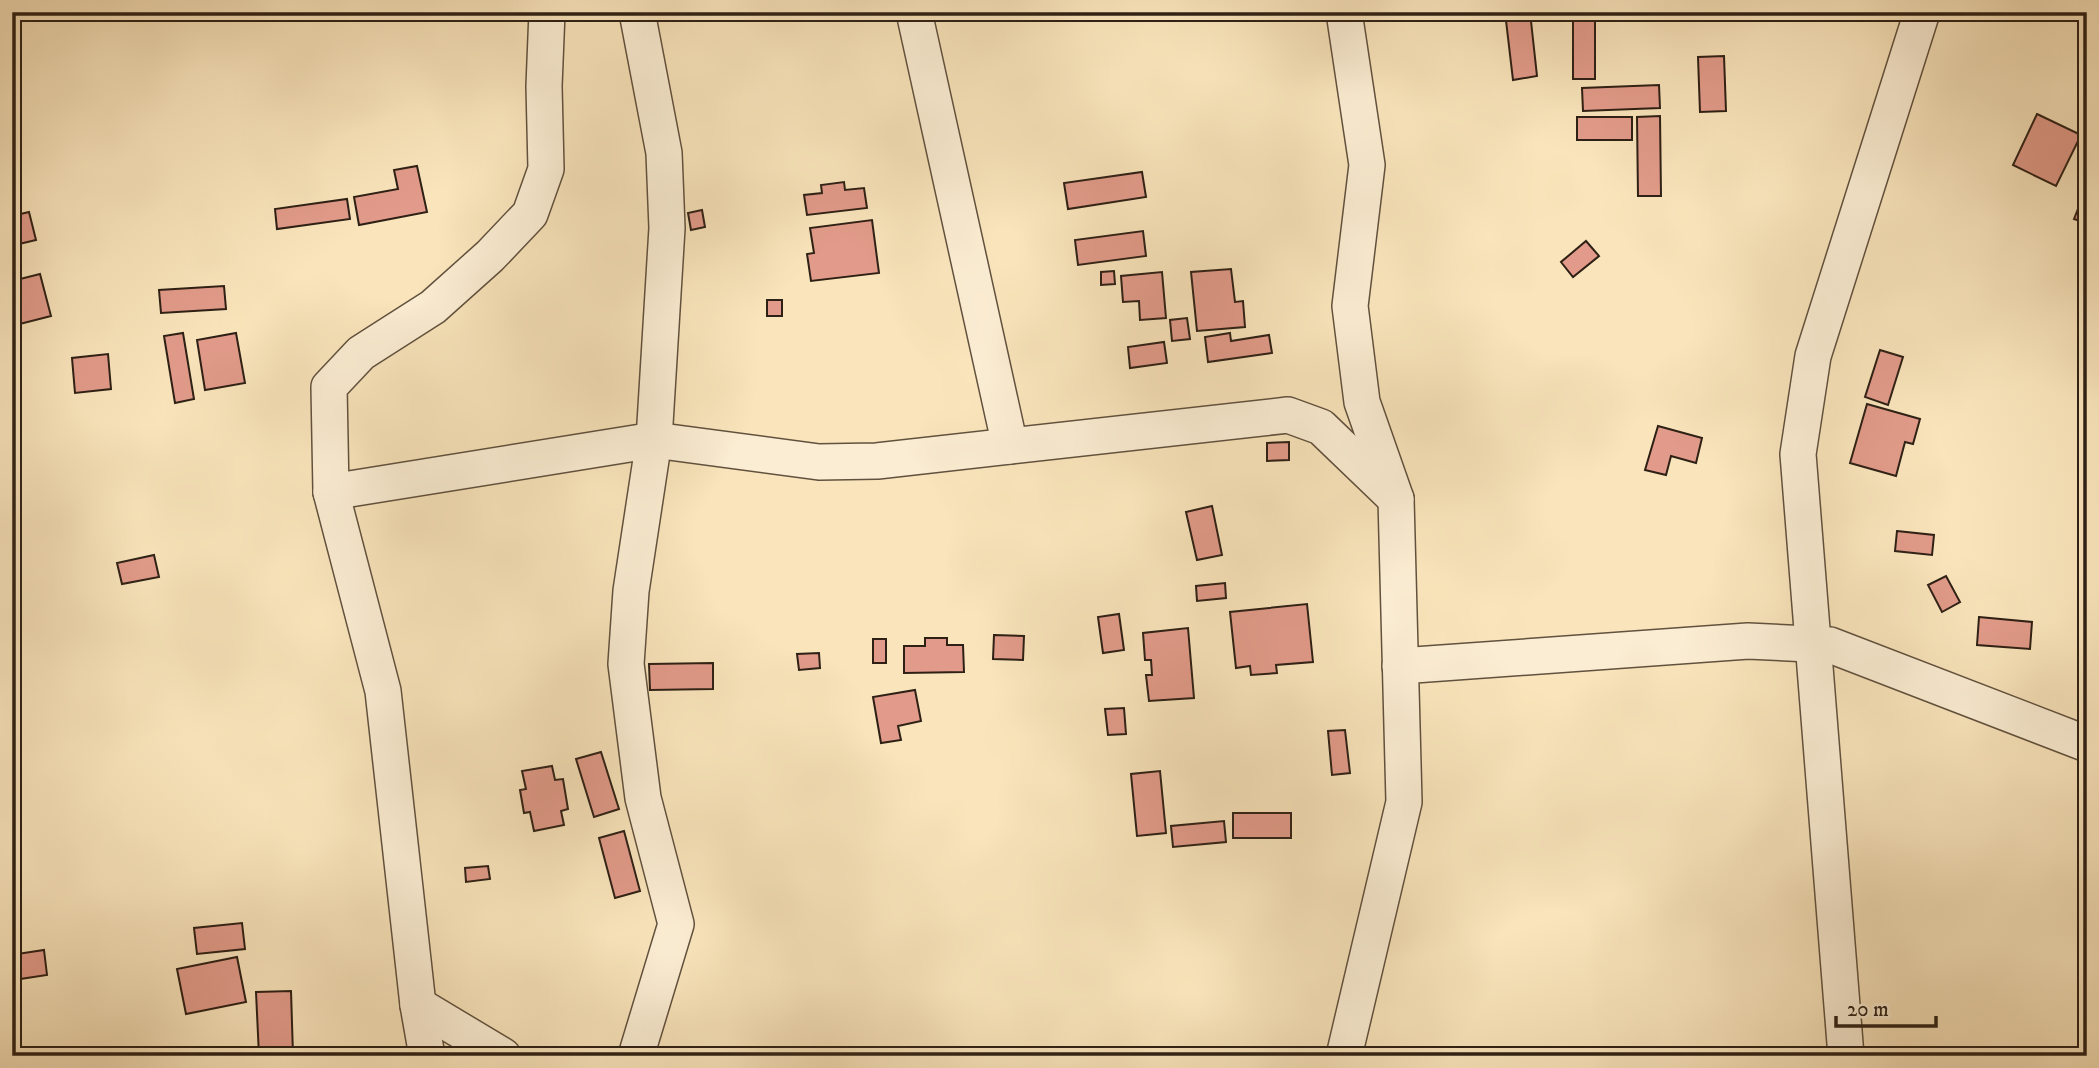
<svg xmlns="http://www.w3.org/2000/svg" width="2099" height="1068" font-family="'IM FELL DW Pica',serif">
	<rect width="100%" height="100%" fill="#f9e4bb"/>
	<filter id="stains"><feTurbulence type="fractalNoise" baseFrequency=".00286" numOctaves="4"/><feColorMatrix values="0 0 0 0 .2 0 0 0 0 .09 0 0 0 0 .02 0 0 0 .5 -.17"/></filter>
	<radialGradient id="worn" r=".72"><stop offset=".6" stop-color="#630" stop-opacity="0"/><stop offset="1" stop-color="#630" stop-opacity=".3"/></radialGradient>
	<g fill="#e29b8a" stroke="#2e2015" stroke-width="2">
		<path d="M1505 12H1530L1537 76 1513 80Z"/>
		<rect x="1573" y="15" width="22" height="64"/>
		<path d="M1724 56 1726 111 1700 112 1698 57Z"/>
		<path d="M1659 85 1660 108 1583 111 1582 88Z"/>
		<path d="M2037 114 2081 135 2056 186 2013 165Z"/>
		<path d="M1660 116 1661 196H1638L1637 117Z"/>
		<rect x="1577" y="117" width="55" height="23"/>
		<path d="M417 166 427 212 359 225 354 197 398 189 394 170Z"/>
		<path d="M1142 172 1146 197 1068 209 1064 183Z"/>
		<path d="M844 182 845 190 864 188 867 208 807 215 804 195 822 193 821 185Z"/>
		<path d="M2087 186V223L2074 219Z"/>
		<path d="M347 199 350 219 277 229 275 209Z"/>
		<path d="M702 210 705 227 691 230 688 213Z"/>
		<path d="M29 212 36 240 19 244 12 216Z"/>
		<path d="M872 220 879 273 811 281 807 254 814 253 810 228Z"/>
		<path d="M1143 231 1146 256 1078 265 1075 240Z"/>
		<path d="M1586 241 1599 256 1573 277 1561 262Z"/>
		<path d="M1231 269 1235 302 1243 301 1245 327 1197 331 1191 272Z"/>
		<path d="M1114 271 1115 284 1101 285V272Z"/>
		<path d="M1162 272 1166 318 1140 320 1139 301 1123 302 1121 276Z"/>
		<path d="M40 274 51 316 12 326V281Z"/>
		<path d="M224 286 226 309 161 313 159 290Z"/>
		<rect x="767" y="300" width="15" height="16"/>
		<path d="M1187 318 1190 339 1172 341 1170 320Z"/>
		<path d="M183 333 194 399 175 403 164 336Z"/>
		<path d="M236 333 245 383 205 390 197 340Z"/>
		<path d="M1230 333 1231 341 1269 335 1272 353 1208 362 1205 337Z"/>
		<path d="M1164 342 1167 363 1130 368 1128 347Z"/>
		<path d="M1880 350 1903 357 1888 405 1865 397Z"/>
		<path d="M108 354 111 389 75 393 72 358Z"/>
		<path d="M1867 404 1920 419 1913 444 1905 442 1896 476 1850 463Z"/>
		<path d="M1658 426 1702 438 1696 463 1671 456 1666 475 1645 470Z"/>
		<path d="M1289 442V460L1267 461V443Z"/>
		<path d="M1212 506 1222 555 1197 560 1186 512Z"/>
		<path d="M1897 531 1934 535 1932 555 1895 551Z"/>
		<path d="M154 555 159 577 122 584 117 563Z"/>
		<path d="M1946 576 1960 602 1942 612 1928 585Z"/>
		<path d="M1225 583 1226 598 1197 601 1196 586Z"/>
		<path d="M1307 604 1313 662 1276 665 1277 673 1251 675 1250 666 1236 668 1230 612Z"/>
		<path d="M1119 614 1124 650 1103 653 1098 617Z"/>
		<path d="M1979 617 2032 622 2030 649 1977 645Z"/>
		<path d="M1188 628 1194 698 1149 701 1146 675H1152L1151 660H1145L1143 633Z"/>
		<path d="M994 635 1024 636 1023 660 993 659Z"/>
		<path d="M925 638H947V645H963L964 672 904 673V646H925Z"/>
		<rect x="873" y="639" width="13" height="24"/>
		<path d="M819 653 820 668 799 670 797 654Z"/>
		<path d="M713 663V689L650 690 649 664Z"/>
		<path d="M915 690 921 721 898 726 901 740 881 743 873 697Z"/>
		<path d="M1124 708 1126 734 1108 735 1105 709Z"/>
		<path d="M1345 730 1350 773 1332 775 1328 731Z"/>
		<path d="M601 752 619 809 594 817 576 759Z"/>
		<path d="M552 766 555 780 563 779 568 809 561 811 564 825 534 831 530 812 524 813 520 790 526 789 522 771Z"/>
		<path d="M1160 771 1166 833 1137 836 1131 774Z"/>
		<rect x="1233" y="813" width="58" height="25"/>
		<path d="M1224 821 1226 842 1173 847 1171 826Z"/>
		<path d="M624 831 640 891 615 898 599 838Z"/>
		<path d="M488 866 490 879 466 882 465 868Z"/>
		<path d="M242 923 245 949 197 954 194 928Z"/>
		<path d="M44 950 47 975 20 979 17 954Z"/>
		<path d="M237 957 246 1002 186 1014 177 969Z"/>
		<path d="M291 991 293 1055 259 1056 256 992Z"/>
	</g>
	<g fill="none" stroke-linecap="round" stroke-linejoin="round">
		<g stroke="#61513e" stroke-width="38">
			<g id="street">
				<path d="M914 12 1010 446"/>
				<path d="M1344 12 1367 165 1350 306 1362 402 1396 499 1404 802 1344 1056"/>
				<path d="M331 492 654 440 819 462 877 461 1288 415 1321 427 1396 499"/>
				<path d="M1400 666 1748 641 1830 645 2087 744"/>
				<path d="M418 1005 503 1056"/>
				<path d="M427 1056 418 1005 383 691 331 492 329 387 361 353 433 307 490 256 530 214 546 169 544 86 547 12"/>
				<path d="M636 1056 676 924 643 798 626 664 631 591 654 440 667 228 664 153 637 12"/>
				<path d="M1846 1056 1798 454 1813 356 1922 12"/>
			</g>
		</g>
		<use href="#street" stroke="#fbedd3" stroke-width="35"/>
	</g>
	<rect width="2099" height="1068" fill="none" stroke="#f9e4bb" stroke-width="42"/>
	<rect x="14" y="14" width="2071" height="1040" fill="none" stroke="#2e2015" stroke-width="3.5"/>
	<rect x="21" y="21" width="2057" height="1026" fill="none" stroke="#2e2015" stroke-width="2"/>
	<path d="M1836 1016v10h100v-10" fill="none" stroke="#2e2015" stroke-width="3.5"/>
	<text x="1847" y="1016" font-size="21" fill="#2e2015" stroke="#fbedd3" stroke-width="5" paint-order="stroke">20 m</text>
	<rect width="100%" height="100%" filter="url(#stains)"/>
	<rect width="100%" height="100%" fill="url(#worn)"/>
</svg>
